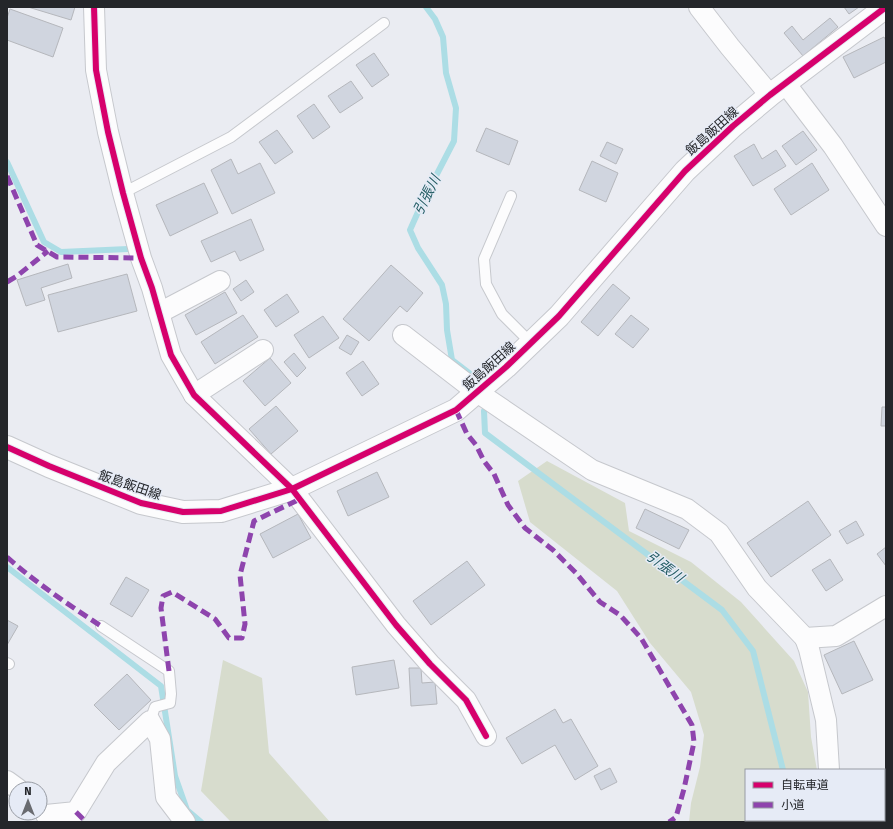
<svg xmlns="http://www.w3.org/2000/svg" width="893" height="829" font-family="'Fira Sans','Noto Sans JP',sans-serif">
	<rect width="100%" height="100%" fill="#eaecf2"/>
	<g fill="#d7dccd">
		<path d="M547 461 625 503 629 531 691 562 741 602 794 661 808 692 811 737 817 770H746V820H829L830 822H689L691 803 700 767 704 735 691 692 650 643 617 591 530 522 518 481Z"/>
		<path d="M223 660 262 678 269 753 330 822H231L201 791Z"/>
	</g>
	<g fill="none" stroke-linecap="round" stroke-linejoin="round">
		<g stroke="#acdde5" stroke-width="6">
			<path d="M426 7 435 19 443 37 446 73 456 108 454 141 422 203 410 230 418 248 442 285 446 304 447 330 452 360 469 373"/>
			<path d="M7 162 44 242 61 252 128 249"/>
			<path d="M484 411 485 433 722 610 753 651 783 770"/>
			<path d="M7 567 161 686 175 776 187 810 201 822"/>
			<path d="M781 822V820"/>
		</g>
	</g>
	<g fill="#d0d5df" stroke="#b5b7bc">
		<path d="M28 7H75L71 20Z"/>
		<path d="M844 7H859L849 14Z"/>
		<path d="M10 9 63 28 53 57 7 40V18Z"/>
		<path d="M830 18 838 27 803 56 784 33 792 26 803 40Z"/>
		<path d="M884 37 886 41V62L854 78 843 57Z"/>
		<path d="M374 53 389 75 372 87 356 65Z"/>
		<path d="M351 81 363 98 340 113 328 96Z"/>
		<path d="M314 104 330 127 313 139 297 116Z"/>
		<path d="M486 128 518 141 509 165 476 151Z"/>
		<path d="M277 130 293 152 275 164 259 142Z"/>
		<path d="M803 131 817 150 796 165 782 146Z"/>
		<path d="M607 142 623 149 616 164 600 156Z"/>
		<path d="M754 144 762 159 776 150 786 166 753 186 734 156Z"/>
		<path d="M231 159 238 174 260 163 275 193 232 214 211 170Z"/>
		<path d="M592 161 618 173 606 202 579 190Z"/>
		<path d="M812 163 829 190 791 215 774 189Z"/>
		<path d="M204 183 218 213 170 236 156 205Z"/>
		<path d="M251 219 264 250 240 261 235 251 211 262 201 241Z"/>
		<path d="M68 264 72 278 41 288 45 300 26 306 17 280Z"/>
		<path d="M391 265 423 293 407 312 400 306 369 341 343 319Z"/>
		<path d="M127 274 137 311 58 332 48 295Z"/>
		<path d="M246 280 254 292 241 301 233 289Z"/>
		<path d="M613 284 630 298 598 336 581 322Z"/>
		<path d="M225 292 237 313 196 335 185 315Z"/>
		<path d="M287 294 299 312 276 327 264 310Z"/>
		<path d="M243 315 258 337 215 364 201 342Z"/>
		<path d="M631 315 649 329 633 348 615 334Z"/>
		<path d="M323 316 339 338 309 358 294 335Z"/>
		<path d="M347 335 359 342 351 355 339 348Z"/>
		<path d="M294 353 306 368 297 377 284 362Z"/>
		<path d="M270 358 291 383 265 406 243 381Z"/>
		<path d="M363 361 379 384 362 396 346 373Z"/>
		<path d="M276 406 298 431 271 454 249 429Z"/>
		<path d="M882 407H886V426H881Z"/>
		<path d="M377 472 389 497 348 516 337 491Z"/>
		<path d="M808 501 831 535 771 577 747 543Z"/>
		<path d="M645 509 689 530 679 549 636 528Z"/>
		<path d="M298 514 311 538 273 558 260 534Z"/>
		<path d="M856 521 864 535 847 544 839 531Z"/>
		<path d="M886 547V566L877 554Z"/>
		<path d="M830 559 843 580 826 591 812 570Z"/>
		<path d="M467 561 485 585 431 625 413 601Z"/>
		<path d="M126 577 149 590 132 617 110 604Z"/>
		<path d="M7 620 18 626 7 645Z"/>
		<path d="M854 641 873 680 842 694 824 655Z"/>
		<path d="M394 660 399 688 356 695 352 667Z"/>
		<path d="M409 668H421L422 683 435 682 437 704 411 706Z"/>
		<path d="M127 674 151 700 119 730 94 705Z"/>
		<path d="M555 709 563 723 571 719 598 766 575 780 555 745 522 764 506 738Z"/>
		<path d="M610 768 617 782 601 790 594 776Z"/>
	</g>
	<g fill="none" stroke-linecap="round" stroke-linejoin="round">
		<g stroke="#c6c8cd" stroke-width="12">
			<g id="service">
				<path d="M123 193 231 137 384 23"/>
				<path d="M511 196 484 259 486 284 502 314 531 343"/>
				<path d="M101 626 169 671 171 694 170 703 155 707 150 721"/>
				<path d="M7 663 9 664"/>
			</g>
		</g>
		<g stroke="#c6c8cd" stroke-width="22">
			<g id="minor">
				<path d="M94 7 96 70 108 132 123 193 141 258 152 288 171 355 194 395 292 489 396 625 430 664 466 700 486 736"/>
				<path d="M699 7 730 47 770 95"/>
				<path d="M785 83 833 146 886 226"/>
				<path d="M159 313 220 281"/>
				<path d="M403 335 477 392 592 470 687 509 719 533 757 588 805 638 836 636 886 606"/>
				<path d="M194 395 263 350"/>
				<path d="M805 638 809 649 826 720 829 770"/>
				<path d="M7 781 18 789"/>
				<path d="M46 815 76 812 106 763 150 721 160 739 166 797 185 822"/>
				<path d="M840 820 841 822"/>
			</g>
		</g>
		<g stroke="#c6c8cd" stroke-width="24">
			<path id="primary" d="M7 447 49 466 141 503 183 512 221 511 292 489 456 410 506 367 559 316 685 171 733 126 770 95 886 7"/>
		</g>
		<use href="#service" stroke="#fcfcfd" stroke-width="10"/>
		<use href="#minor" stroke="#fcfcfd" stroke-width="20"/>
		<use href="#primary" stroke="#fcfcfd" stroke-width="22"/>
		<g stroke="#8e44ad" stroke-width="5" stroke-dasharray="10 5" stroke-linecap="butt">
			<path d="M7 176 37 245 57 257 141 258"/>
			<path d="M7 282 17 276 48 251"/>
			<path d="M456 410 467 434 476 445 484 461 494 474 508 505 525 528 553 550 576 573 600 602 620 615 641 638 692 725 694 742 684 789 676 817 669 822"/>
			<path d="M7 557C36 583 69 605 101 626"/>
			<path d="M169 671 161 608 163 596 172 592 215 619 229 638H242L245 624 240 575 254 521 300 499"/>
			<path d="M76 812 86 822"/>
		</g>
		<g stroke="#e6ebf6" stroke-width="8">
			<g id="cycleway">
				<path d="M94 7 96 70 108 132 123 193 141 258 152 288 171 355 194 395 292 489 396 625 430 664 466 700 486 736"/>
				<path d="M7 447 49 466 141 503 183 512 221 511 292 489 456 410 506 367 559 316 685 171 733 126 770 95 886 7"/>
			</g>
		</g>
		<use href="#cycleway" stroke="#d6006c" stroke-width="6"/>
	</g>
	<g text-anchor="middle" dominant-baseline="central" stroke-width="3" stroke-linejoin="round" paint-order="stroke">
		<g font-size="13" fill="#24262a" stroke="#e6ebf6">
			<text transform="translate(712 131) rotate(-42)">飯島飯田線</text>
			<text transform="translate(489 366) rotate(-42)">飯島飯田線</text>
			<text transform="translate(130 485) rotate(19)">飯島飯田線</text>
		</g>
		<g font-size="14" font-style="italic" fill="#245d64" stroke="#e6ebf6">
			<text transform="translate(427 195) rotate(-63)">引張川</text>
			<text transform="translate(665 567) rotate(37)">引張川</text>
		</g>
	</g>
	<rect width="893" height="829" fill="none" stroke="#24262a" stroke-width="16"/>
	<rect x="745" y="769" width="140" height="52" fill="#e6ebf6" stroke="#989ca4"/>
	<rect x="753" y="782" width="20" height="6" fill="#d6006c" stroke="#989ca4"/>
	<text x="781" y="789" font-size="12" fill="#24262a">自転車道</text>
	<rect x="753" y="802" width="20" height="6" fill="#8e44ad" stroke="#989ca4"/>
	<text x="781" y="809" font-size="12" fill="#24262a">小道</text>
	<g transform="translate(28 801)"><circle r="19" fill="#e6ebf6" stroke="#989ca4"/>
	<path d="M0-3L7 15L0 10L-7 15Z" fill="#696b70"/>
	<text y="-6" font-size="11" font-weight="bold" text-anchor="middle" fill="#24262a">N</text>
	</g>
</svg>
